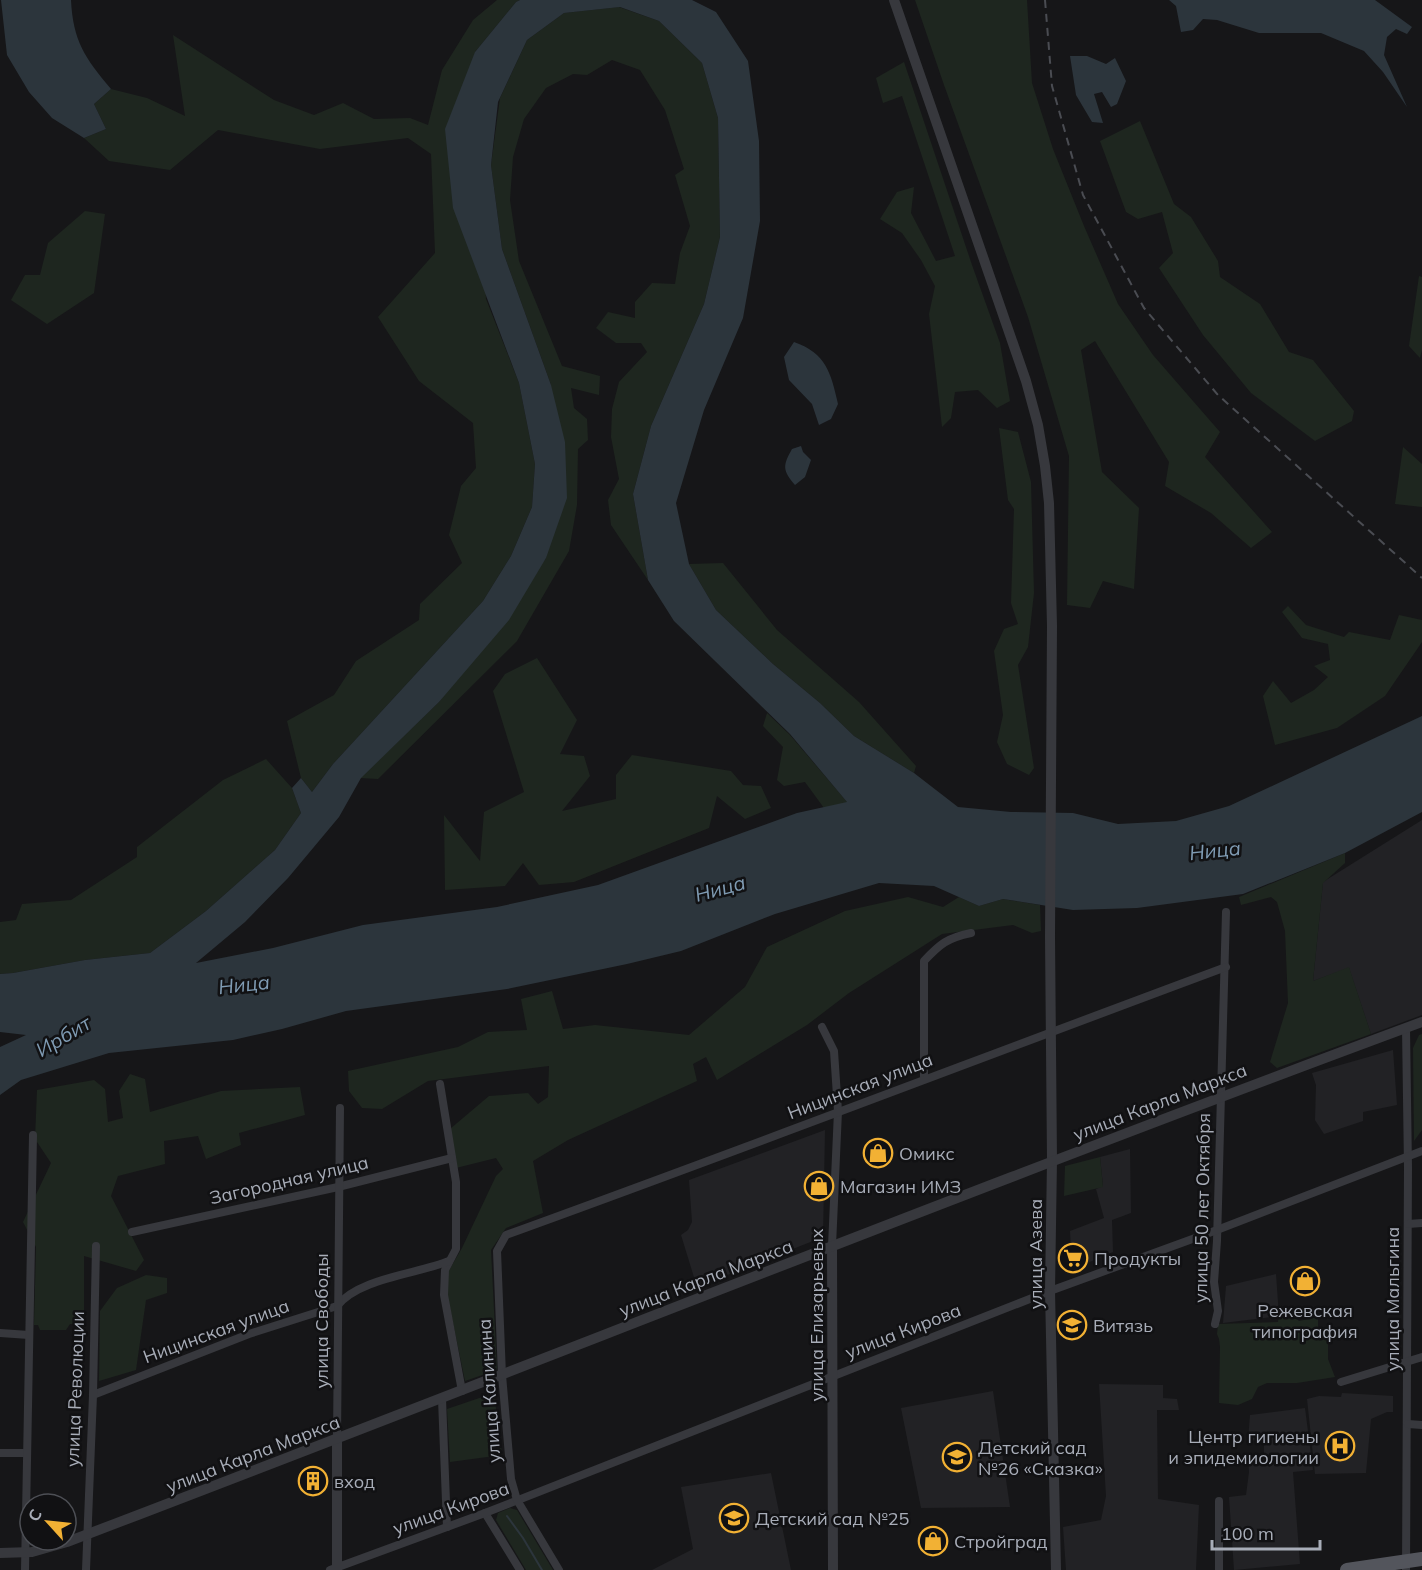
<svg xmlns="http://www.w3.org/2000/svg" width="1422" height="1570" font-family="Mulish,sans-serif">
	<rect width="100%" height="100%" fill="#161618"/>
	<g fill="#222225">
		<path d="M1422 820V1015L1371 1034 1349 968 1313 981 1323 882Z"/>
		<path d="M1393 1050 1397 1105 1363 1112V1121L1324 1134 1315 1120 1316 1085 1312 1073Z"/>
		<path d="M825 1130 823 1237 697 1287 681 1235 688 1230 692 1222 689 1180Z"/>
		<path d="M1130 1149 1131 1213 1112 1220 1113 1252 1085 1264 1083 1249 1071 1252 1070 1231 1104 1218 1096 1189 1103 1186 1100 1157Z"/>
		<path d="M1276 1274 1279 1316 1223 1323 1226 1286Z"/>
		<path d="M1099 1384 1163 1385V1398L1177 1399 1179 1410H1157L1158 1499 1199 1505 1196 1570H1066L1063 1527 1101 1520 1106 1496Z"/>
		<path d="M993 1391 1010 1507 921 1508 901 1408Z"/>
		<path d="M1342 1393 1393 1396V1412H1387L1371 1419 1366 1473 1315 1474 1307 1399 1319 1396 1341 1397Z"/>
		<path d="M1305 1408 1313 1470 1293 1472 1300 1564 1234 1570 1229 1497 1246 1495 1249 1472 1248 1458 1264 1459V1441L1248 1440 1250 1415Z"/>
		<path d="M771 1473 791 1570H652L693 1549 681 1487Z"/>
	</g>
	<g fill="#1e261f">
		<path d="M497 0H520L516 2 475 52 486 299 519 383 535 464 532 507 511 556 483 601 333 764 312 792 301 778 287 721 334 695 356 661 419 620 420 604 462 563 449 535 461 486 476 468 473 423 419 381 378 317 435 253 431 154 408 138 320 149 218 130 170 170 109 161 84 138 106 129 94 104 111 89 147 98 185 116 173 35 274 100 314 115 343 103 374 119 410 118 428 125 442 70 473 20Z"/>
		<path d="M915 0H1027L1032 83 1053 149 1084 226 1118 304 1153 355 1220 432 1205 457 1272 532 1251 548 1211 513 1165 486 1169 462 1095 341 1081 350 1102 472 1139 508 1134 589 1103 581 1090 608 1067 605 1069 456 1028 317 944 85Z"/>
		<path d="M619 7 659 21 702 63 718 118 720 237 704 304 651 426 633 494 648 580 611 525 608 500 619 479 611 437 612 409 619 382 647 352 641 343H616L596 328 608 312 635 318V302L652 283 675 284 680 253 690 226 675 175 684 169 665 110 640 70 612 60 587 75 573 74 546 88 524 119 513 157 510 200 519 261 562 366 600 376 599 395 571 388 574 408 587 419 588 440 578 449 577 505 569 551 517 641 378 779 360 778 439 702 546 558 551 385 502 249 491 165 500 98 527 40 564 13Z"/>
		<path d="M904 62 972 265 1000 343 1010 401 997 408 978 390 955 392 951 418 942 427 929 314 935 286 921 260 902 233 880 219 897 192 914 187 911 213 936 261 955 256 902 96 883 103 876 78Z"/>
		<path d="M1140 121 1174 204 1191 217 1218 261 1220 277 1260 304 1289 352 1313 360 1354 411 1352 421 1315 441 1251 393 1203 335 1159 268 1173 253 1162 212 1138 219 1126 212 1100 141Z"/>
		<path d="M85 211 105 214 94 293 47 324 11 300 25 275H40L48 243Z"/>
		<path d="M1419 276 1422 277V350L1420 358 1409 346Z"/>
		<path d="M999 428 1018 432 1031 482 1034 593 1028 647 1018 665 1034 768 1029 775 1007 764 997 742 1003 715 994 651 1004 629 1018 624 1011 603 1014 509 1008 500Z"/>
		<path d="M1403 447 1422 464V507L1395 504Z"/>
		<path d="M723 563 777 630 859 702 916 766 914 773 854 736 820 703 773 664 716 610 689 564Z"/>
		<path d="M1288 606 1306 625 1344 637 1349 632 1390 640 1399 615 1422 620V642L1385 696 1337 728 1275 745 1263 696 1273 681 1291 703 1314 690 1328 677 1314 666 1330 660 1328 644 1302 638 1282 612Z"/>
		<path d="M537 658 577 720 560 754 584 756 590 776 562 811 616 799V775L632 755 731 771 743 785 761 786 771 808 745 819 717 796 709 828 574 882 539 885 523 863 505 886 445 890 444 815 480 861 484 812 524 792 493 691 505 674Z"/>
		<path d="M767 713 790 735 848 803 824 808 805 782 784 786 777 780 783 747 763 726Z"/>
		<path d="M266 759 292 788 301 813 275 850 206 911 150 953 85 960 13 973 0 974V922L16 920 22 904 71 900 137 857V847L223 780Z"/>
		<path d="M1345 853V863L1323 883 1313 981 1349 967 1371 1034 1277 1068 1270 1062 1288 1003 1285 931 1277 902 1271 897 1241 905 1239 897Z"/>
		<path d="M908 897 943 907 959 897 979 906 1003 899 1040 905 1041 931 1032 933 1013 925 942 934 849 993 807 1025 717 1080 706 1057 693 1064 697 1081 568 1140 533 1161 543 1213 506 1228 491 1250 497 1370 465 1381 447 1294 448 1272 462 1248 496 1176 503 1169 496 1158 456 1168 450 1129 489 1096 528 1093 538 1104 548 1097 549 1066 428 1081 382 1109 362 1108 349 1091 348 1071 458 1047 488 1032 527 1030 521 999 552 991 563 1029 595 1025 689 1035 745 987 767 947 845 911Z"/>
		<path d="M1422 1034V1130L1414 1141 1413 1048 1419 1035Z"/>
		<path d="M130 1074 145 1079 150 1112 221 1091 300 1087 305 1115 239 1133 241 1145 206 1159 198 1136 164 1141 165 1164 118 1176 111 1196 144 1260 136 1271 84 1256V1324H70L66 1330H40L38 1325H34L36 1247 23 1222 51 1163 35 1139 37 1090 94 1080 105 1089 108 1122 123 1118 119 1091Z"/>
		<path d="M1100 1157 1103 1187 1064 1196 1065 1166Z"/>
		<path d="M146 1275 167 1278V1293L146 1300 136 1370 99 1381 100 1311 117 1288Z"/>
		<path d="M1280 1305 1299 1321 1318 1317V1331L1328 1336V1359L1335 1377 1297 1383H1267L1258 1387 1252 1399 1238 1405 1219 1403 1220 1347 1219 1339 1217 1334 1218 1324 1278 1322Z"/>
		<path d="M494 1393 502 1455 450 1462 447 1409Z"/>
		<path d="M510 1508 517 1510 553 1570H526L496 1520 498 1513Z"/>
	</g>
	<g fill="#2c353c" fill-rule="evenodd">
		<path d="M1 0H71C73 41 85 58 111 89L94 104 106 129 84 138 52 118 29 92 7 55Z"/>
		<path d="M520 0H692L716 12 748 61 759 141 760 221 743 318 704 410 676 503 689 564 716 610 773 664 820 703 854 736 914 773 958 807 1011 812 1073 813 1118 824 1176 821 1229 806 1422 716V812L1345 853 1243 894 1137 908 1073 910 1003 899 979 906 934 886 879 883 775 914 681 951 627 964 507 989 346 1011 282 1029 233 1040 109 1053 21 1080 0 1095V1047L26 1035 0 1032V974L13 973 85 960 150 953 206 911 275 850 301 813 292 788 301 778 312 792 333 764 483 601 511 556 532 507 535 464 519 383 453 208 445 129 475 52 516 2ZM620 7 659 21 702 63 718 118 720 237 704 304 651 426 633 494 648 580 674 621 790 734 847 802 797 813 598 885 497 907 363 925 273 948 196 963 245 922 288 878 339 817 361 778 439 702 509 620 546 558 567 498 565 442 551 385 502 249 491 165 498 102 527 40 564 13Z"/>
		<path d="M1169 0H1375L1412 27 1407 34 1396 29 1387 37 1384 55 1407 107 1383 72 1364 51 1321 33H1259L1217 20 1203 19 1193 30 1181 32 1176 6Z"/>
		<path d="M1070 56H1087L1106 64 1115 58 1126 81 1117 104 1111 107 1102 92 1094 94 1103 123 1092 122 1076 95Z"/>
		<path d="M794 342C826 353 831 373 838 404L831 419 819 425 812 404 789 380 784 357Z"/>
		<path d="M801 446 803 452 811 460 805 477 795 485C782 470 783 465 792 449Z"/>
	</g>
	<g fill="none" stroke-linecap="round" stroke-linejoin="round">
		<path stroke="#2c353c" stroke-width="2" d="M507 1516 523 1538 542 1570"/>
		<g stroke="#37383d" stroke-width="8">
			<path d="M822 1027 834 1051 838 1111 832 1246"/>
			<path d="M1406 1028 1408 1168 1406 1570"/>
			<path d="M924 1079V961C940 944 947 938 971 933"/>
			<path d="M440 1084 456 1182V1249L445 1270 444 1295 462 1391"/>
			<path d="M1408 1224 1422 1223"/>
			<path d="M132 1232 338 1187 452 1158"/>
			<path d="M1215 1324 1218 1311 1214 1282 1217 1241 1226 912"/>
			<path d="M0 1333 29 1335"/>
			<path d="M1341 1382 1422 1357"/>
			<path d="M93 1395 249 1334 337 1306C359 1278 417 1274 449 1261"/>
			<path d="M442 1399 447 1527"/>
			<path d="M1408 1424 1422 1425"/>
			<path d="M337 1440 340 1108"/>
			<path d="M0 1453H27"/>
			<path d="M1219 1501V1570"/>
			<path d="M485 1513 520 1570"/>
			<path d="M25 1570 33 1135"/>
			<path d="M86 1570 93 1395 96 1246"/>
			<path d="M330 1570 485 1513 1050 1291 1217 1230 1422 1151"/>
			<path d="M559 1570 517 1500 511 1479 502 1375 497 1251 506 1235C747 1148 986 1056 1226 967"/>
		</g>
		<g stroke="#37383d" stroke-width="10">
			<path d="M894 0 1026 381 1038 425 1045 466 1049 503 1052 626 1050 937 1052 1160 1050 1291 1056 1570"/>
			<path d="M832 1246 833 1570"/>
			<path d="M337 1440V1570"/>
			<path d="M0 1553 32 1552 67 1542C519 1370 968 1190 1422 1022"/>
		</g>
		<path stroke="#53555c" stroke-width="14" d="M1347 1570 1422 1559"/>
		<path stroke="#4a4c52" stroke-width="2" stroke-dasharray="8 6" stroke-linecap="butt" d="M1045 0 1052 86 1083 195 1144 308 1218 395 1422 578"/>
	</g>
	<defs>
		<g id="shop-ring" transform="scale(1.5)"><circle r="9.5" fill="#111113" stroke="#f2b134" stroke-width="1.5"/><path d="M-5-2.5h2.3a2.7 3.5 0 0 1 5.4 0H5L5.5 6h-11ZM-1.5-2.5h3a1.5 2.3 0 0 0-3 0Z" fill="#f2b134"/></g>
		<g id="supermarket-ring" transform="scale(1.5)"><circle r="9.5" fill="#111113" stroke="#f2b134" stroke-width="1.5"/><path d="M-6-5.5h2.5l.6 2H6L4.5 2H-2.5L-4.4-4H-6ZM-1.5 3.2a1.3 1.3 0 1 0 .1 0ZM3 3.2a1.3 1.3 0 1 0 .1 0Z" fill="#f2b134"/></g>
		<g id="school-ring" transform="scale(1.5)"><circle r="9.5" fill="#111113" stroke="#f2b134" stroke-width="1.5"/><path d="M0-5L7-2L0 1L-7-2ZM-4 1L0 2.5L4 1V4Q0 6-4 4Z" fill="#f2b134"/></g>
		<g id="hospital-ring" transform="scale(1.5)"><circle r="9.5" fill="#111113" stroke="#f2b134" stroke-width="1.5"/><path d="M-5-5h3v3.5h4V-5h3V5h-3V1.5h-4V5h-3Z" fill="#f2b134"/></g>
		<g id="building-ring" transform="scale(1.5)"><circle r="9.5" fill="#111113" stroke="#f2b134" stroke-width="1.5"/><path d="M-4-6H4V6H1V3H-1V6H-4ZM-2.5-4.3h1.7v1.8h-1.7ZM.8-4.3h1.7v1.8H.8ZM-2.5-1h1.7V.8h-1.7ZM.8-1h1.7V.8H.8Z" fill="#f2b134"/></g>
	</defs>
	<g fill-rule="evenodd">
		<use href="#shop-ring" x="878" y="1153"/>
		<use href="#shop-ring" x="819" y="1186"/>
		<use href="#supermarket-ring" x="1073" y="1258"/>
		<use href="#shop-ring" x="1305" y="1281"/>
		<use href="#school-ring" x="1072" y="1325"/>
		<use href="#hospital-ring" x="1340" y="1446"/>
		<use href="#school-ring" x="957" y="1457"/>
		<use href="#building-ring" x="313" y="1481"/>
		<use href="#school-ring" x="734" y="1518"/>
		<use href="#shop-ring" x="933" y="1541"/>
	</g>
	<g text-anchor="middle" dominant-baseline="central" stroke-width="5" stroke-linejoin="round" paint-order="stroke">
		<g font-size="18" fill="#a8adb8" stroke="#111113">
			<text transform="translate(860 1086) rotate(-21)">Ницинская улица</text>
			<text transform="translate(1160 1102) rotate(-21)">улица Карла Маркса</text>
			<text transform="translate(289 1180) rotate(-13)">Загородная улица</text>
			<text transform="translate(1202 1208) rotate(-89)">улица 50 лет Октября</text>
			<text transform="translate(1035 1254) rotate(-90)">улица Азева</text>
			<text transform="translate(706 1278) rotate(-21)">улица Карла Маркса</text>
			<text transform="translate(1392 1299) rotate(-90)">улица Мальгина</text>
			<text transform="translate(816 1315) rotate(-90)">улица Елизарьевых</text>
			<text transform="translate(321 1321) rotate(-90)">улица Свободы</text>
			<text transform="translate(216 1331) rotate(-20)">Ницинская улица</text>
			<text transform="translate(903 1331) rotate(-21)">улица Кирова</text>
			<text transform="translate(75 1389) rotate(-88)">улица Революции</text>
			<text transform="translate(489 1391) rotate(-94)">улица Калинина</text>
			<text transform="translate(253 1454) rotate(-21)">улица Карла Маркса</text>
			<text transform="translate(451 1508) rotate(-20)">улица Кирова</text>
		</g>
		<g font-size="18" fill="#a8adb8" stroke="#111113" text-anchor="start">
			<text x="899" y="1153">Омикс</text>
			<text x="840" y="1186">Магазин ИМЗ</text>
			<text x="1094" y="1258">Продукты</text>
			<text x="1305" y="1310" text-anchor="middle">Режевская<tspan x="1305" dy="21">типография</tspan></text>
			<text x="1093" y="1325">Витязь</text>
			<text x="1319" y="1436" text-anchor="end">Центр гигиены<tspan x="1319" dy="21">и эпидемиологии</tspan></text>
			<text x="978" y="1447">Детский сад<tspan x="978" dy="21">№26 «Сказка»</tspan></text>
			<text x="334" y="1481">вход</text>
			<text x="755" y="1518">Детский сад №25</text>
			<text x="954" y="1541">Стройград</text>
		</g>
		<g font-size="20" font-style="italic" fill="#7f9bb3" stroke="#111113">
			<text transform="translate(1215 850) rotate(-6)">Ница</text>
			<text transform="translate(720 888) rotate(-15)">Ница</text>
			<text transform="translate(244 984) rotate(-6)">Ница</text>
			<text transform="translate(63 1036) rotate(-31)">Ирбит</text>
		</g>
	</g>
	<g transform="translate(48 1522) rotate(297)"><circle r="28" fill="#111113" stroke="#4d4f55" stroke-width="1.5"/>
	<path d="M0-4.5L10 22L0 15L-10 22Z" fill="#f2b134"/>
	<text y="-9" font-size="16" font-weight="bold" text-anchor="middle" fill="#a8adb8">С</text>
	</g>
	<path d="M1212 1540v9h108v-9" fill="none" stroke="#a8adb8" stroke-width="3"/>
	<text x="1221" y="1540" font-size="18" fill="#a8adb8" stroke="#111113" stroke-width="4.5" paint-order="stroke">100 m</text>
</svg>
